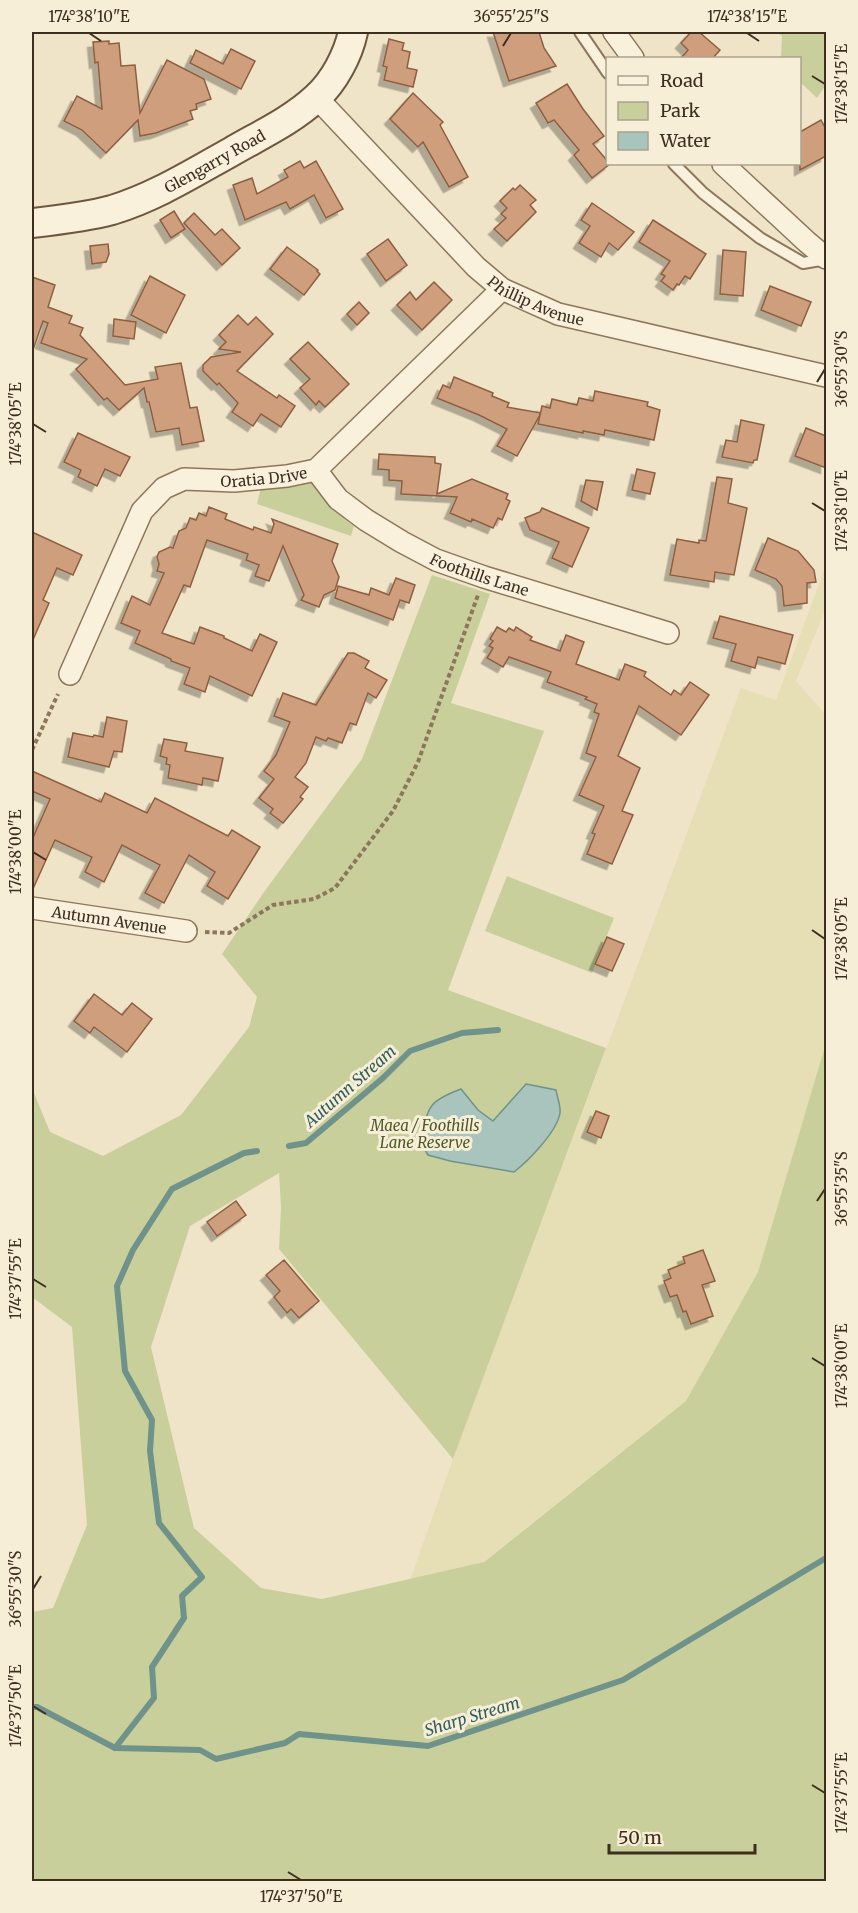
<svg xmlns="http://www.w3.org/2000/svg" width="858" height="1913" font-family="Merriweather,serif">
	<defs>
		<filter id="shadow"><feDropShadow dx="-5.5" dy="5.5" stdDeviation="0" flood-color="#0004"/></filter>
	</defs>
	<rect width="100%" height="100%" fill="#f0e4c8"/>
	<path fill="#e6deb5" d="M826 565V608L796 681 826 715V1043L758 1272 686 1401 483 1562 408 1586 453 1459 741 688 776 700Z"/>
	<g fill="#c9cf9b">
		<path d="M777 32H826V85L817 98 800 82V58H781L782 36Z"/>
		<path d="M308 482C328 491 333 513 354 526L351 536 257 504 261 488Z"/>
		<path d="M432 575 490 594 451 703 544 731 448 990 606 1048 453 1459 279 1249 281 1207 279 1173 190 1226 151 1347 194 1528 261 1588 322 1599 484 1562 686 1401 758 1272 826 1043V1881H32V1612L53 1608 87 1525 72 1327 32 1297V1088L50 1132 103 1156 181 1115 249 1027 257 997 222 954 264 892 362 759Z"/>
		<path d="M507 876 614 918 592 973 485 931Z"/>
	</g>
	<path fill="#a9c4bc" stroke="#6f938a" stroke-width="1.5" d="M526 1084 556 1090C557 1097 561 1106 560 1113 557 1132 528 1161 514 1172L450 1161 428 1155 420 1142C429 1107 426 1102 461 1089L478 1110 493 1121Z"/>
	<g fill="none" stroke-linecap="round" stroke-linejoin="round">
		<g stroke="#6f938a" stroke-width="6">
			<path d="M289 1146 306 1143 383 1078 410 1051 462 1033 498 1030"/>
			<path d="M32 1707H37L115 1748 200 1750 216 1759 285 1743 299 1734 428 1746 623 1680 826 1558"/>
			<path d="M115 1748 154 1698 152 1667 184 1618 182 1596 202 1577 159 1523 150 1451 152 1420 125 1371 117 1286 133 1250 172 1189 244 1153 257 1151"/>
		</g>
	</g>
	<g fill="#cf9f7d" stroke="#8d5f41" stroke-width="1.5" filter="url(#shadow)">
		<path d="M493 32H539L544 48 556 66 509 81Z"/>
		<path d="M691 32H699L720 50 713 58H681L688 50 681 43Z"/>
		<path d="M389 39 404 43 402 50 410 52 407 68 417 70 413 87 384 80 387 67 383 66Z"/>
		<path d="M109 41V44L119 43 121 66 135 65 140 113 167 60 204 79 211 99 196 104 197 109 190 111 193 119 156 133 140 136 138 120 106 153 82 130 64 121 77 96 102 109 98 62 95 63 93 42Z"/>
		<path d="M231 49 255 61 241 89 190 63 196 50 223 64Z"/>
		<path d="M567 84 583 109 604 136 593 144 610 164 592 178 574 155 579 150 554 120 548 123 536 103Z"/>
		<path d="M413 93 443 122 440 125 468 177 449 187 423 142 418 147 390 119Z"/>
		<path d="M821 120 826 129V156L800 170V132Z"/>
		<path d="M300 161 304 168 316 161 343 209 326 218 314 195 290 209 286 202 245 220 233 185 252 178 257 194 288 177 284 170Z"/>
		<path d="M520 185 536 200 530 205 536 212 507 241 494 229 506 218 501 214 507 208 500 201 513 188 515 190Z"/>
		<path d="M592 203 634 232 618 250 609 243 601 257 579 243 590 226 581 220Z"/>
		<path d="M174 211 185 229 171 238 160 220Z"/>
		<path d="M194 213 215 235 222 229 240 248 222 265 184 223Z"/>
		<path d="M653 220 706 254 690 279 685 276 679 285 677 284 673 290 661 281 665 276 661 274 670 261 639 242Z"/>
		<path d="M388 239 407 265 386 281 367 254Z"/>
		<path d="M108 244 109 254 106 262 92 264 90 246Z"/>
		<path d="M287 247 318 270 317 271 320 274 304 295 270 269Z"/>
		<path d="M723 250 746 252 743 296 720 294Z"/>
		<path d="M150 276 185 295 166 333 131 315Z"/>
		<path d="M32 277 55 285 48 307 72 316 69 323 83 328 80 335 125 385 158 379 155 367 181 363 190 408 197 407 204 441 182 445 179 428 156 432 149 402H147L144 388 119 410 107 398 104 400 76 369 87 359 41 343 48 323 43 321 34 347 32 346Z"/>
		<path d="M434 282 452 300 422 330 397 305 410 292 416 300Z"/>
		<path d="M770 286 811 302 801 326 761 310Z"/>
		<path d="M359 302 369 313 357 325 347 314Z"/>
		<path d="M238 315 248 325 256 317 273 334 237 371 277 398 279 395 295 406 281 427 261 414 253 426 232 412 238 403 219 383 217 385 203 371V365L211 357 241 352 219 349 226 342 219 335Z"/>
		<path d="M114 319 136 322 134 339 113 336Z"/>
		<path d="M308 342 349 384 325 407 319 401 316 405 300 388 310 379 290 359Z"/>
		<path d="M454 377 493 393 492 396 509 403 507 407 541 413 517 456 497 446 507 429 479 415 437 398 443 385 450 388Z"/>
		<path d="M595 391 648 402 647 406 660 410 654 440 605 430 604 435 583 431V433L538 424 542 406 550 408 552 399 577 405 579 398 593 401Z"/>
		<path d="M741 420 764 425 757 460H754L753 463 722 457 726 440 737 442Z"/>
		<path d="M806 428 826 436V468L795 456Z"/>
		<path d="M78 433 130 457 120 476 105 469 97 486 78 477 81 470 64 462Z"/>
		<path d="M379 454 435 457V463L441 464 437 494 472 479 508 494 506 499 510 501 502 520 498 518 493 528 472 519 471 522 450 513 457 497 401 494 402 481 389 480V470L378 469Z"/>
		<path d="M637 469 655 473 650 494 632 490Z"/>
		<path d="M717 477 732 479 728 503 747 508 734 575 715 572 714 582 670 575 677 539 699 543V540L706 541Z"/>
		<path d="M586 480 603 482 597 510 581 501Z"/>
		<path d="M209 507 227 514 225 519 253 530 254 527 271 533 274 524 272 519 338 544 332 561 339 577 335 590 324 595 319 607 301 600 304 595 283 546 269 581 255 576 259 565 246 560 248 554 207 540 190 587 184 585 162 633 194 644 200 627 224 636V638L252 651 260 634 277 642 252 696 210 676 205 692 184 684 190 668 171 661V659L135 643 140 631 121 623 132 596 150 605 164 573 157 571 159 564 157 557 159 552 170 547 173 548 179 531 186 528 190 518 196 520 199 513 206 516Z"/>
		<path d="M542 508 589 528 572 567 552 558 559 542 530 530 525 518 540 512Z"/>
		<path d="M32 532 82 555 73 575 57 568 43 600 49 603 32 642Z"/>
		<path d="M768 538 798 551 814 570 816 582 807 583V603L784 606 782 586 776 579 755 570Z"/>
		<path d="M396 578 415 585 409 603 400 600 393 620 335 598 338 586 369 595 371 588 389 595Z"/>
		<path d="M720 616 793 635 785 664 758 657 755 668 731 661 736 644 713 638Z"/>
		<path d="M497 627 506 632 509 628 514 631 516 627 532 637 530 640 560 651 566 635 584 642 576 664 619 680 625 664 646 672 644 676 671 695 674 690 681 695 690 682 709 695 681 735 639 706 618 756 640 768 622 811 633 815 612 864 587 854 595 834 592 833 604 806 579 795 596 757 586 753 599 714 594 712 597 704 585 699 587 697 547 682 551 672 509 657 503 667 487 658 493 648 489 646 493 641 490 639Z"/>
		<path d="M348 653H354L369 661 365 668 387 680 376 698 368 693 356 725 350 723 342 743 328 738 326 741 316 737 306 763 295 777 308 787 300 797 303 799 283 823 270 813 273 809 259 798 274 779 264 771 276 755 290 722 274 716 283 693 316 705Z"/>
		<path d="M107 717 127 721 122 752 114 751 109 767 68 757 73 733 93 737 94 735 103 737Z"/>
		<path d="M164 739 187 743 185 751 223 758 218 781 203 778 202 785 168 778 170 765 166 764 167 758 160 756Z"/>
		<path d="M32 771 101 802 105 793 147 813 155 798 228 836 232 830 260 847 228 899 207 886 215 872 189 855 164 903 145 893 160 865 122 845 104 882 85 872 92 857 55 840 32 891V840L50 799 32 791Z"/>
		<path d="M607 937 624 944 612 971 595 964Z"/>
		<path d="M94 994 122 1015 132 1003 152 1019 127 1052 94 1027 90 1033 74 1021Z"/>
		<path d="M596 1111 609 1116 601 1138 587 1132Z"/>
		<path d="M236 1201 246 1215 217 1236 207 1222Z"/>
		<path d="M703 1250 715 1281 702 1285 713 1316 691 1324 686 1311 683 1312 677 1295 670 1297 664 1281 671 1278 668 1270 685 1263 683 1257Z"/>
		<path d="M284 1260 319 1301 299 1318 291 1309 287 1313 274 1297 280 1291 266 1275Z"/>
	</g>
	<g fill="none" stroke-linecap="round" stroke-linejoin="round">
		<g stroke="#8d765c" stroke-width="14">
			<g id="service">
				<path d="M580 32 608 73"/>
				<path d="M674 164 703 193 760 238 803 263 826 259"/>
			</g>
		</g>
		<g stroke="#8d765c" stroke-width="24">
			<g id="minor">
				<path d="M614 32 633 58"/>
				<path id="s1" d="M317 98 476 267 502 289 558 314 826 376"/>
				<path d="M723 164 807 242 826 258"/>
				<path id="s2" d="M316 470 338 499 366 520 402 542 436 560 484 577 668 633"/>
				<path id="s3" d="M70 674 142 511 164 488 184 479 234 481 287 476 316 470 502 289"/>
				<path id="s4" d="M32 908 186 931"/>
			</g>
		</g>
		<g stroke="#6f573f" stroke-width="32">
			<g id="secondary">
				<path id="s5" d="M32 223C58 220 86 217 112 210 155 197 193 173 231 152 260 135 291 121 316 98 334 82 348 55 353 32"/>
			</g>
		</g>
		<g stroke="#8d765c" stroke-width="4" stroke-dasharray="4.5 3" stroke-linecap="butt">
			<path d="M32 750 58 694"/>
			<path d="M205 932 229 933 273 905 314 899 335 888 393 811 418 762 478 595"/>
		</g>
		<use href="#service" stroke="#faf1dc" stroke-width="10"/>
		<use href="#minor" stroke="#faf1dc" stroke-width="21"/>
		<use href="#secondary" stroke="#faf1dc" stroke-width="28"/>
	</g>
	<path fill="none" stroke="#3d2e20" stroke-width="2" d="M89 33 101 41M747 33 759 41M503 46 511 33M812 76 825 84M817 382 825 369M33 424 46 432M812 503 825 511M33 852 46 860M812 930 825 939M817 1201 825 1189M33 1279 46 1287M812 1358 825 1366M33 1589 41 1576M33 1706 46 1714M812 1785 825 1793M288 1872 301 1880"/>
	<g text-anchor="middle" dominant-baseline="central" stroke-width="6" stroke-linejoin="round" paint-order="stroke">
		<g font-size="15" fill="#3d2e20" stroke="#f7eed8">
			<text stroke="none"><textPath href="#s5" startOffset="195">Glengarry Road</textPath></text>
			<text stroke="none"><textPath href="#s1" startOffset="302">Phillip Avenue</textPath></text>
			<text stroke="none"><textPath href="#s3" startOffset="312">Oratia Drive</textPath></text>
			<text stroke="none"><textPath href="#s2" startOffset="198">Foothills Lane</textPath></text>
			<text stroke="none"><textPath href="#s4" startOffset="78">Autumn Avenue</textPath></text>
		</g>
		<g font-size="15" font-style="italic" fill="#4d5a26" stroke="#f7eed8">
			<text x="425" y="1125">Maea / Foothills<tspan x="425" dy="17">Lane Reserve</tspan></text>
		</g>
		<g font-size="16" font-style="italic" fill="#2f5d5a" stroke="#f7eed8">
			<text transform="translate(350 1086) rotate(-41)">Autumn Stream</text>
			<text transform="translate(472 1716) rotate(-17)">Sharp Stream</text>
		</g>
	</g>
	<rect width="858" height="1913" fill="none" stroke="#f7eed8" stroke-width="66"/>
	<rect x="606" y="57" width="195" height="108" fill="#f7eed8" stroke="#ada18e" stroke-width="1.5"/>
	<rect x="618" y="76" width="30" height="9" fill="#faf1dc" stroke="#ada18e" stroke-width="1.5"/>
	<text x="660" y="87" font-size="18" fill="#3d2e20">Road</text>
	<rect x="618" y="102" width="30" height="18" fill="#c9cf9b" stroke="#ada18e" stroke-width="1.5"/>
	<text x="660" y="117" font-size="18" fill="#3d2e20">Park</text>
	<rect x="618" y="132" width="30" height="18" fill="#a9c4bc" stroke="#ada18e" stroke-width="1.5"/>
	<text x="660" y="147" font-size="18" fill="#3d2e20">Water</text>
	<path d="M609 1844v9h146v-9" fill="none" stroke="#3d2e20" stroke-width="3"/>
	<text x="618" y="1844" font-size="18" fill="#3d2e20" stroke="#f7eed8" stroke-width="4.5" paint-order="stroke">50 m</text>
	<rect x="33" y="33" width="792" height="1847" fill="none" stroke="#3d2e20" stroke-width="2"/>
	<g font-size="15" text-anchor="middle" fill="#3d2e20">
		<text x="89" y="22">174°38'10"E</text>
		<text x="511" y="22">36°55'25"S</text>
		<text x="747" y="22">174°38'15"E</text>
		<text transform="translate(842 84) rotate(-90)" y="5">174°38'15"E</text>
		<text transform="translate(842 369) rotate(-90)" y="5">36°55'30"S</text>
		<text transform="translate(16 424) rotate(-90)" y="5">174°38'05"E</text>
		<text transform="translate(842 511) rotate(-90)" y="5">174°38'10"E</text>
		<text transform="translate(16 852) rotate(-90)" y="5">174°38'00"E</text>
		<text transform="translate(842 939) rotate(-90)" y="5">174°38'05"E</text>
		<text transform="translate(842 1189) rotate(-90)" y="5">36°55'35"S</text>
		<text transform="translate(16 1279) rotate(-90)" y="5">174°37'55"E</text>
		<text transform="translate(842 1366) rotate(-90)" y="5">174°38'00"E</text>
		<text transform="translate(16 1589) rotate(-90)" y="5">36°55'30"S</text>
		<text transform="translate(16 1706) rotate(-90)" y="5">174°37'50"E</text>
		<text transform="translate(842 1793) rotate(-90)" y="5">174°37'55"E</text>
		<text x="301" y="1902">174°37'50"E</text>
	</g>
</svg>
